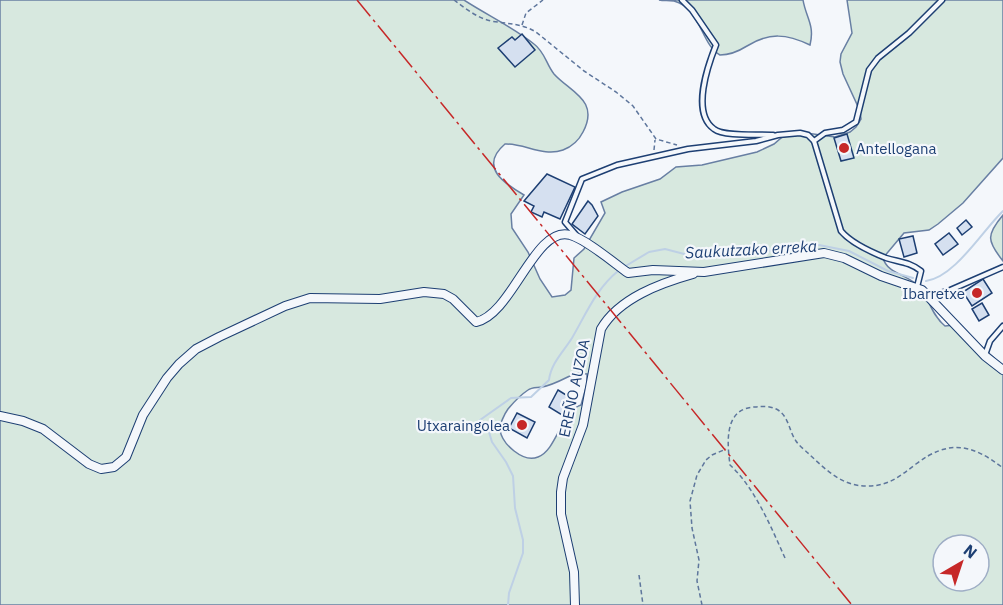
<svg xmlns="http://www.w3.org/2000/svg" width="1003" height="605" font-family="'IBM Plex Sans',sans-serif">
	<rect width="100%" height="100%" fill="#f4f7fb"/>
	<g fill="#d7e8df" stroke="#687fa3" stroke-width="1.5" fill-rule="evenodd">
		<path d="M0 0H464C487 15 513 27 534 44 545 52 546 64 554 74 570 92 600 100 583 132 579 140 571 147 563 150 543 157 524 143 505 144 478 167 505 184 524 195L511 214 512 228 528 252 540 279 552 297 565 295 571 290 574 258 584 249 605 213 601 202 622 192 660 179 676 167 702 165 757 152 774 144 788 132H799L835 137 850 132 856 127 861 119 860 111 843 74 840 62 841 54 852 33 847 0H1003V158L963 203 938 224 929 230 904 233 883 258C887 273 905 274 916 284 929 295 930 314 945 326L955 325 961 328 1003 366V605H0ZM576 373 587 374V384L581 405C561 411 557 450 538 457 523 463 502 444 500 430 499 425 505 413 508 409 513 403 522 394 528 390 532 387 537 388 542 387 554 385 565 378 576 373ZM943 545H979V581H943Z"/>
		<path d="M659 0H803C806 18 815 25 810 45 787 34 769 32 747 46 739 51 730 55 720 55 701 45 701 8 674 1 669 0 664 1 659 0Z"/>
		<path d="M1003 215V261C987 241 986 235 1003 215Z"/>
	</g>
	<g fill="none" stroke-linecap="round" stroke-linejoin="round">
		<g stroke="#bed0e5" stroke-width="2">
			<path d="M624 267 649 252 665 249 688 255 783 250 814 244 849 251 888 271 913 278"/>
			<path d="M926 281C955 277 982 231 1003 211"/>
			<path d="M508 605 509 593 523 553V540L515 508 513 476 506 462 492 442 489 432 481 425 480 420 511 398 531 397 549 380C551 363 564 351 572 338 586 314 596 289 618 271"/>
		</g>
	</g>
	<g fill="#d5e0f0" stroke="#1d3f73" stroke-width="1.5">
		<path d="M522 34 535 50 515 67 498 48 512 37 515 40Z"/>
		<path d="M847 134 854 158 841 161 834 138Z"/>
		<path d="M547 174 575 187 560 219 544 212 542 217 531 212 534 206 524 201Z"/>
		<path d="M588 201 592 205 598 216 585 234 572 224Z"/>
		<path d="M966 220 972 227 962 235 957 228Z"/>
		<path d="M949 233 958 244 943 255 935 244Z"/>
		<path d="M913 236 917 253 904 257 899 239Z"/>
		<path d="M983 279 992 293 972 306 963 292Z"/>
		<path d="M982 303 989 315 979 321 972 309Z"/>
		<path d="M558 390 571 398 562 415 549 407Z"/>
		<path d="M517 413 535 422 527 438 509 428Z"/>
	</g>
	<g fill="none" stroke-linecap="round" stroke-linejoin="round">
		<g stroke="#1d3f73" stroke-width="7">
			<g id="lane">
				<path d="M682 0 692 10 716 45C708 65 691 113 714 129 724 137 759 134 773 135"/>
				<path d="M577 236 565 222 582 179 617 165 688 149 756 141 778 135 800 133 808 135 814 141"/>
				<path d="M917 287 921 271C910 262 899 262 886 258 871 252 851 243 841 231L814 141 825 133 843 130 856 122 869 70 878 58 909 33 942 0"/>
				<path d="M929 296 948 291 1003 267"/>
				<path d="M985 355 990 341 1003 326"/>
			</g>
		</g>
		<g stroke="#1d3f73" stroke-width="10">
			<g id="street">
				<path d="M0 416 23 421 43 429 89 464 101 469 114 467 126 457 143 415 167 378 179 364 196 349 219 337 285 306 310 298 380 299 424 292 444 294 453 299 476 322C512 315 535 225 570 235 586 239 614 263 628 273L653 270 704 272 824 253 844 258 881 276 922 290 985 356 1003 370"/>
				<path d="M575 605 574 572 561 514V492L563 478 583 425 601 329C619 298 661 283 693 274"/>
			</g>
		</g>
		<g stroke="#5e769c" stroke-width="1.5" stroke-dasharray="4.5 3" stroke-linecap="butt">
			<path d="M454 0C465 8 477 18 491 21 507 24 521 23 536 32L584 71 616 92 633 106 656 139 677 145"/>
			<path d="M522 25 526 13 543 0"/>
			<path d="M654 150 655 140"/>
			<path d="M785 558C771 527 755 488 730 465 727 442 724 408 755 407 762 406 771 406 778 410 789 417 789 431 796 441 799 446 805 450 809 454 826 470 843 487 868 486 889 486 900 476 916 464 949 439 972 444 1003 468"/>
			<path d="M639 575 643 605"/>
			<path d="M702 605 697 581 699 560 692 528 690 501 697 475 706 460 712 455 726 449"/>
		</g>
		<use href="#lane" stroke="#f4f7fb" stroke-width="4"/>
		<use href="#street" stroke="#f4f7fb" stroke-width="8"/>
		<path stroke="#c62828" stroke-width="1.5" stroke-dasharray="21 4.5 3 4.5" stroke-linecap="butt" d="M357 0 852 605"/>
	</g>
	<g fill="#c62828" stroke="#f4f7fb" stroke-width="2">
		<circle cx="844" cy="148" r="6"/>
		<circle cx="977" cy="293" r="6"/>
		<circle cx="522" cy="425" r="6"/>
	</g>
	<g text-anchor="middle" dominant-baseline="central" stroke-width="4.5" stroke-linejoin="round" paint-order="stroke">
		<g font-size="15" fill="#1d3f73" stroke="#f4f7fb" text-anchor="end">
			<text x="856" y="148" text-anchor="start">Antellogana</text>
			<text x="965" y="293">Ibarretxe</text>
			<text x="510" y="425">Utxaraingolea</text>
		</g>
		<g font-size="15" fill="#1d3f73" stroke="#f4f7fb">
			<text transform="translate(574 388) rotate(-78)">EREÑO AUZOA</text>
		</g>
		<g font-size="16" font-style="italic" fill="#1d3f73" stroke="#f4f7fb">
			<text transform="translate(751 249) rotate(-3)">Saukutzako erreka</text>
		</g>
	</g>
	<g transform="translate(961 563) rotate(39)"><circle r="28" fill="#f4f7fb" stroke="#9eadc5" stroke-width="1.5"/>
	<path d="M0-4.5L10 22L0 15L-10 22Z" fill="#c62828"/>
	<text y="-9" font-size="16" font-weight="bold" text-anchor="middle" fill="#1d3f73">N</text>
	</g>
</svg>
